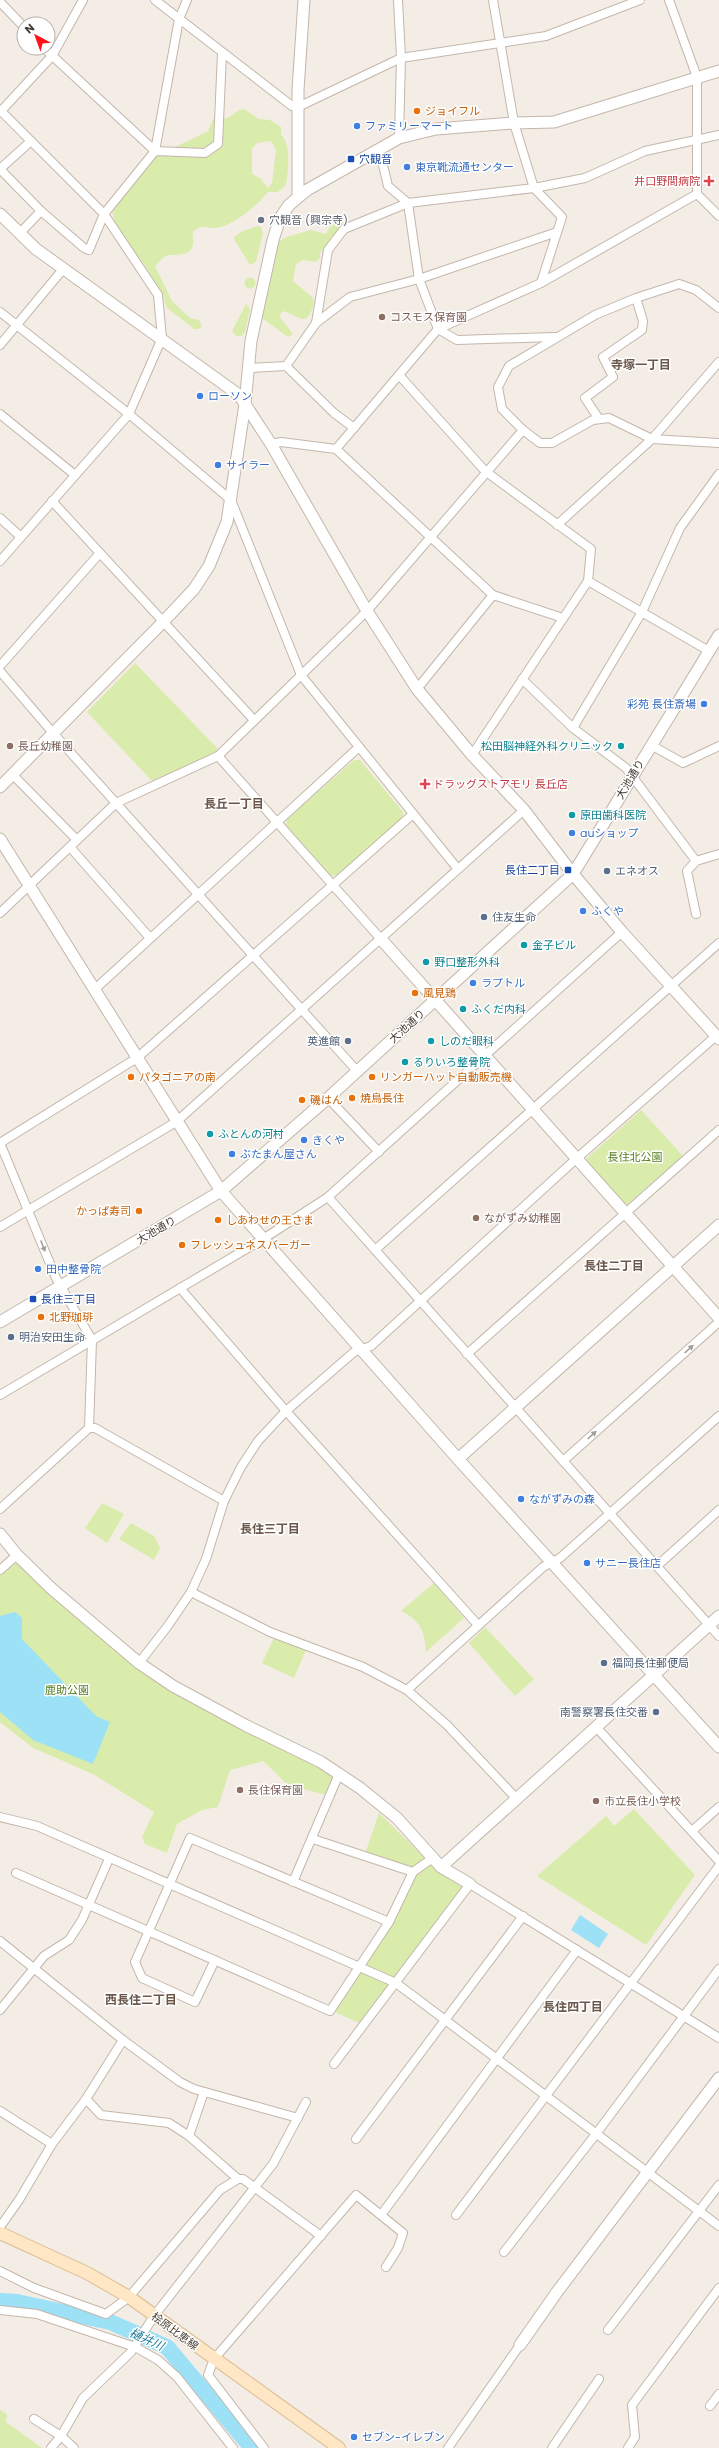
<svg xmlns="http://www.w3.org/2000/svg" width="719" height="2448" font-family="Poppins,'Noto Sans JP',sans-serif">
	<rect width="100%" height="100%" fill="#f4ede6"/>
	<g fill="#daecab" fill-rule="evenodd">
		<path d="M244 109 259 119 270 120 281 127V135C292 143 288 173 286 185L278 192H268C258 205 232 227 215 228 204 228 201 224 193 232 192 237 194 241 193 245 190 258 174 253 165 256L155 266 172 301 190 318 199 320 202 326 199 329H194L166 307 163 295 144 264 139 259 115 224 112 210 153 158 208 131 213 119 228 118 239 110ZM271 141 276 150 272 183 268 188 261 179 252 174V149L257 143Z"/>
		<path d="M342 217 345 223 320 253V258L316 262 303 260 296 264 293 281 313 298C315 306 311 313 306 319H301L284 311 280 314 281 319 293 334 288 337 262 318 261 314 278 242 286 237 311 230 326 234 333 222Z"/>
		<path d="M257 226 261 227 263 234 256 262 250 265 233 238 241 232Z"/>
		<circle cx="250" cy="283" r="5.5"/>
		<path d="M246 304 250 309 245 332 241 336H236L232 331Z"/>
		<path d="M135 663 219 750 216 755 153 782 87 712Z"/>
		<path d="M354 760H360L403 812 402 820 338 875 331 876 286 825 287 819Z"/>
		<path d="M641 1110 683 1156 628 1204H624L586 1161 587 1158Z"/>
		<path d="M102 1503 124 1514 107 1543 85 1528Z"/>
		<path d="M131 1523 154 1536 160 1548 154 1560 119 1539Z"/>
		<path d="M17 1555 139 1663 339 1774 330 1796 288 1785 263 1761 230 1770 218 1807 202 1810 177 1824 167 1853 145 1844 142 1837 154 1812 93 1774 33 1748 0 1722V1570Z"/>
		<path d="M434 1583 464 1618 426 1652C425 1631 420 1620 401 1611Z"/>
		<path d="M485 1627 534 1679 515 1696 469 1643Z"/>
		<path d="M274 1638 306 1650 294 1678 262 1663Z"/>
		<path d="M634 1809 695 1875 646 1945 537 1876 606 1816 614 1826Z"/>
		<path d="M379 1813 426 1859 412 1869 365 1854Z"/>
		<path d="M431 1862 435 1870 464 1888 359 2023 335 2012 415 1873Z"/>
		<path d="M0 2410 7 2414 6 2422 42 2448H0Z"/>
	</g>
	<g fill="#9de1f6">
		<path d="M15 1612 22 1618V1639L96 1716 110 1722 93 1764 33 1740 0 1712V1616Z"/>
		<path d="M580 1915 608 1934 599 1948 571 1930Z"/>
	</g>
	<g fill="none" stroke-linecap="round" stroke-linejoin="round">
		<path stroke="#9de1f6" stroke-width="16" d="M0 2301 17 2302 110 2322 167 2347 252 2448"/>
		<g stroke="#c4b6ab" stroke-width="10">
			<g id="minor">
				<path d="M155 0 292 106 298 107 401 58 546 36 640 0"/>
				<path d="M398 0 401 58 399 138"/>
				<path d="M493 0 514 123 534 188 562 217 541 283"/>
				<path d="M669 0 697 77V194L719 216"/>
				<path d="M0 2 24 27"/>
				<path d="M44 48 155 151 179 19 187 0"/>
				<path d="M0 110 104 214 158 295 162 338 129 414 0 561"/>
				<path d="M1 111 52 56 83 0"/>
				<path d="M377 150 381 157 388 186 408 203 534 188 585 178 645 151 719 135"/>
				<path d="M0 169 41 211 84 248 89 250 104 214 155 151 205 153 218 144 222 53"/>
				<path d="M0 169 31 141"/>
				<path d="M19 234 41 211"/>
				<path d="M719 308 696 290 679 284 636 298 595 315 509 366 498 387 502 409 523 430 540 443H552L593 420 609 418 652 439 719 443"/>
				<path d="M0 312 129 414 231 500 301 675 457 868"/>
				<path d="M316 323 328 250 344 229 408 203 419 279 438 329 457 340 554 337"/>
				<path d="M0 345 64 268"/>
				<path d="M286 366 334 413 354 428"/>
				<path d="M249 368 286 366 316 323 350 297 419 279 557 232"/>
				<path d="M399 375 485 471 591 549 588 581 472 755"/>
				<path d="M0 414 75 475"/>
				<path d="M599 419 585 398 613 377 603 357 642 330 643 321 636 298"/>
				<path d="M271 444 281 442 336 449 493 595 563 618"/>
				<path d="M336 449 438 329 541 283 697 194"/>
				<path d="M52 501 254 720"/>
				<path d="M0 518 21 537"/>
				<path d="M557 525 652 439 719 362"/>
				<path d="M588 581 709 651"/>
				<path d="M0 666 100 553"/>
				<path d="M0 671 53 733 357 1071"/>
				<path d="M522 679 573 728 626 768 696 861"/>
				<path d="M417 689 493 595"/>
				<path d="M573 728 642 612 680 528 719 474"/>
				<path d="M651 745 683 763 719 746"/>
				<path d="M218 756 380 938"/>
				<path d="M12 774 77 840"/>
				<path d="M70 847 150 938"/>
				<path d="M0 913 116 803 218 756 367 611 523 430"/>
				<path d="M696 914 687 871 696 861 719 854"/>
				<path d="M94 990 359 747"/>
				<path d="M328 1098 379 1152"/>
				<path d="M0 1143 137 1058 413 814"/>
				<path d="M0 1143 56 1278 92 1340 89 1428 0 1509"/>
				<path d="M328 1197 719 1636"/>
				<path d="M0 1227 176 1122 524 810"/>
				<path d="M375 1250 719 943"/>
				<path d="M180 1288 286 1411 478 1625"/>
				<path d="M467 1354 719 1130"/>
				<path d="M0 1395 263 1239 328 1197 622 932"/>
				<path d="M89 1428H95L224 1501"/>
				<path d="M563 1461 719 1322"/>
				<path d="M657 1566 719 1510"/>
				<path d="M0 1570 17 1555"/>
				<path d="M191 1592 270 1632 363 1667 407 1690 543 1567 560 1558 719 1416"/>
				<path d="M139 1663 167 1627 191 1592 206 1559 224 1501 241 1467 258 1441 286 1411 354 1352 371 1346 576 1159 716 1036"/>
				<path d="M407 1690 447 1725 517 1799"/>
				<path d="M597 1728 719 1861"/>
				<path d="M0 1817 37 1826 396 1983 719 2226"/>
				<path d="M692 1831 719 1807"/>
				<path d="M313 1839 413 1872"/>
				<path d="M16 1873 330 2011 389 1922 413 1872 434 1857"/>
				<path d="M293 1882 339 1774"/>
				<path d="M0 1941 123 2040 180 2082 194 2089 298 2118"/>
				<path d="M215 1960 195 2002 142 1978 135 1962 190 1838 389 1922"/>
				<path d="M0 2010 44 1956 69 1940 82 1920 109 1859"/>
				<path d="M334 2064 470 1884 719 2038"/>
				<path d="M86 2099 101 2115 169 2123 189 2136 238 2179H243L321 2236"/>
				<path d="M0 2111 52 2144"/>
				<path d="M189 2136 204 2092"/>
				<path d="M356 2139 523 1916"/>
				<path d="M381 2215 577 1950"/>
				<path d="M456 2215 719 1866"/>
				<path d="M0 2227 19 2200 52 2144 86 2099 123 2040"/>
				<path d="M504 2252 596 2134 719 1969"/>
				<path d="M0 2271 34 2288 106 2314 129 2297 220 2190 238 2179"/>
				<path d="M0 2310 37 2314 135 2347 158 2360 177 2377 233 2448"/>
				<path d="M608 2330 719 2185"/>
				<path d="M710 2406 719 2394"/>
				<path d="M34 2419 61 2436 74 2448"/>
				<path d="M51 2448 61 2436 83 2398 131 2352 154 2316 273 2164 306 2102"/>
				<path d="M264 2448 208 2375 214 2359 356 2195 403 2233 398 2248 386 2267"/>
				<path d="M448 2448 520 2345"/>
				<path d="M552 2448 599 2379"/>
				<path d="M628 2448 635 2437 632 2405 719 2288"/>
			</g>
		</g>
		<g stroke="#c4b6ab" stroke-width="13">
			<g id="tertiary">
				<path d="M298 197V90L304 0"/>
				<path d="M0 214 36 249 239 395 271 444 367 611 417 689 472 755 524 810 573 874 622 932 719 1039"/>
				<path d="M0 787 163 622 194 589 209 566 227 522 245 404 251 341 273 240 280 218 289 205 307 190 399 138 436 129 514 123 554 122 719 71"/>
				<path d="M0 839 221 1191 458 1459 719 1747"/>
				<path d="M380 938 719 1318"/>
				<path d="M0 1322 221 1191 328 1098 573 874 719 635"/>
				<path d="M458 1459 719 1225"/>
				<path d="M0 1534 17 1555 52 1589 139 1663 173 1686 245 1725 321 1762 360 1788 397 1818 441 1867 470 1884"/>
				<path d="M441 1867 719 1616"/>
				<path d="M520 2345 557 2292 719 2078"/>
			</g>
		</g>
		<g stroke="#dbbc94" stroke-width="14">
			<path id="secondary" d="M0 2233 87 2273 129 2297 339 2448"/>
		</g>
		<use href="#minor" stroke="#fff" stroke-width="8"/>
		<use href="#tertiary" stroke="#fff" stroke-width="11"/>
		<use href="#secondary" stroke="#ffe7c5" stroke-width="12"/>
	</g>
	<defs><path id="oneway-solid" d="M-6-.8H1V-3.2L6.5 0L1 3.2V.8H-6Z"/></defs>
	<g fill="#a49e9a">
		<use href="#oneway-solid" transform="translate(43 1246) rotate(68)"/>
		<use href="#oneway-solid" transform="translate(689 1349) rotate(-42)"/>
		<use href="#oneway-solid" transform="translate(592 1435) rotate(-42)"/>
	</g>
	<g fill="#e8710a" stroke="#fff" stroke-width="1.5">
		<circle cx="417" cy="111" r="4"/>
		<circle cx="415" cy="993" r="4"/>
		<circle cx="131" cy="1077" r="4"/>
		<circle cx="372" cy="1077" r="4"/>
		<circle cx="352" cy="1098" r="4"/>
		<circle cx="302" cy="1100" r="4"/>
		<circle cx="139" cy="1211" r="4"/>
		<circle cx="218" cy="1220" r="4"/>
		<circle cx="182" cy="1245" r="4"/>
		<circle cx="41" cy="1317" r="4"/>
	</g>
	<g fill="#3f7fe0" stroke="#fff" stroke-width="1.5">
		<circle cx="357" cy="126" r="4"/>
		<circle cx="407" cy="167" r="4"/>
		<circle cx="200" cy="396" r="4"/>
		<circle cx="218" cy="465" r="4"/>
		<circle cx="704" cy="704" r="4"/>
		<circle cx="572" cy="833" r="4"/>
		<circle cx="583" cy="911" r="4"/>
		<circle cx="473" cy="983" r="4"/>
		<circle cx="304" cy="1140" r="4"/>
		<circle cx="232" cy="1154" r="4"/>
		<circle cx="38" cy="1269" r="4"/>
		<circle cx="521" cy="1499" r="4"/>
		<circle cx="587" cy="1563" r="4"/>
		<circle cx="354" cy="2437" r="4"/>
	</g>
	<g fill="#1a4fb4" stroke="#fff" stroke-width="1.5">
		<rect x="347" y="155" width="8" height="8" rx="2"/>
		<rect x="564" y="866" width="8" height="8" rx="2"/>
		<rect x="29" y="1295" width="8" height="8" rx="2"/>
	</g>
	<g fill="#e0444e" stroke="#fff" stroke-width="1.5">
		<path d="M707 175h4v4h4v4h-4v4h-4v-4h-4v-4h4z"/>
		<path d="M423 778h4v4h4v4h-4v4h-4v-4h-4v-4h4z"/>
	</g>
	<circle fill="#6b7280" stroke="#fff" stroke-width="1.5" cx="261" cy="220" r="4"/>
	<g fill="#8d6e63" stroke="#fff" stroke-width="1.5">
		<circle cx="382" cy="317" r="4"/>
		<circle cx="10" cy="746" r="4"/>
		<circle cx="476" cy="1218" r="4"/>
		<circle cx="240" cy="1790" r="4"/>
		<circle cx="596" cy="1801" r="4"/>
	</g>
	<g fill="#0f9aa8" stroke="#fff" stroke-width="1.5">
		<circle cx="621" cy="746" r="4"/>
		<circle cx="572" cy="815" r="4"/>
		<circle cx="524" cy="945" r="4"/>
		<circle cx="426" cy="962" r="4"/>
		<circle cx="463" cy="1009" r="4"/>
		<circle cx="431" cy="1041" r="4"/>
		<circle cx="405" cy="1062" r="4"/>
		<circle cx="210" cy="1134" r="4"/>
	</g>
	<g fill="#5c6f8a" stroke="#fff" stroke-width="1.5">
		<circle cx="607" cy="871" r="4"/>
		<circle cx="484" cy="917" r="4"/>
		<circle cx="348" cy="1041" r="4"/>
		<circle cx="11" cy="1337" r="4"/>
		<circle cx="604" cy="1663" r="4"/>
		<circle cx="656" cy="1712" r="4"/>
	</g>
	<g text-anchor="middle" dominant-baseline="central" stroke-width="3" stroke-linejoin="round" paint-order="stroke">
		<g font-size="11" fill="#c56008" stroke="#fff" text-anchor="start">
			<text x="425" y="111">ジョイフル</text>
			<text x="423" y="993">風見鶏</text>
			<text x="139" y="1077">パタゴニアの南</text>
			<text x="380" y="1077">リンガーハット自動販売機</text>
			<text x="360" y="1098">焼鳥長住</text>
			<text x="310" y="1100">磯はん</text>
			<text x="131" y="1211" text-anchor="end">かっぱ寿司</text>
			<text x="226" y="1220">しあわせの王さま</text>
			<text x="190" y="1245">フレッシュネスバーガー</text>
			<text x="49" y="1317">北野珈琲</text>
		</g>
		<g font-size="11" fill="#366cbe" stroke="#fff" text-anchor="start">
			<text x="365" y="126">ファミリーマート</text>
			<text x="415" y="167">東京靴流通センター</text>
			<text x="208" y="396">ローソン</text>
			<text x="226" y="465">サイラー</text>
			<text x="696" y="704" text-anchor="end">彩苑 長住斎場</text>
			<text x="580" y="833">auショップ</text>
			<text x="591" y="911">ふくや</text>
			<text x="481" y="983">ラプトル</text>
			<text x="312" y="1140">きくや</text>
			<text x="240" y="1154">ぶたまん屋さん</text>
			<text x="46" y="1269">田中整骨院</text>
			<text x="529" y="1499">ながずみの森</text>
			<text x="595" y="1563">サニー長住店</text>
			<text x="362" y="2437">セブン-イレブン</text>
		</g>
		<g font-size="11" fill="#164399" stroke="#fff" text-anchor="start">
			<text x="359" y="159">穴観音</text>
			<text x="560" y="870" text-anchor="end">長住二丁目</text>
			<text x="41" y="1299">長住三丁目</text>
		</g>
		<g font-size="11" fill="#be3a42" stroke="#fff" text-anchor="end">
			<text x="700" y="181">井口野間病院</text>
			<text x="433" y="784" text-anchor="start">ドラッグストアモリ 長丘店</text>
		</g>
		<g font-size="11" fill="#5b616d" stroke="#fff" text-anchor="start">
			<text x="269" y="220">穴観音 (興宗寺)</text>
		</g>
		<g font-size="11" fill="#785e54" stroke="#fff" text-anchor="start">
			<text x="390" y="317">コスモス保育園</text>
			<text x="18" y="746">長丘幼稚園</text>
			<text x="484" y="1218">ながずみ幼稚園</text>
			<text x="248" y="1790">長住保育園</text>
			<text x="604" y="1801">市立長住小学校</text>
		</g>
		<g font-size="11" fill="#0d838f" stroke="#fff" text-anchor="start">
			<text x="613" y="746" text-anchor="end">松田脳神経外科クリニック</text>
			<text x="580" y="815">原田歯科医院</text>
			<text x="532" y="945">金子ビル</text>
			<text x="434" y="962">野口整形外科</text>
			<text x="471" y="1009">ふくだ内科</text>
			<text x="439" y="1041">しのだ眼科</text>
			<text x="413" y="1062">るりいろ整骨院</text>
			<text x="218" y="1134">ふとんの河村</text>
		</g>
		<g font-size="11" fill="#483d34" stroke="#fff">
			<text transform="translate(630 779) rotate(-59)">大池通り</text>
			<text transform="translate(407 1026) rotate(-42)">大池通り</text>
			<text transform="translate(156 1230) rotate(-30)">大池通り</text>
			<text transform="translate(175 2331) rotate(36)">桧原比恵線</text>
		</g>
		<g font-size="11" fill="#4e5e75" stroke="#fff" text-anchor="start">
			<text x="615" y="871">エネオス</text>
			<text x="492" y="917">住友生命</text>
			<text x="340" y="1041" text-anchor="end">英進館</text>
			<text x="19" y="1337">明治安田生命</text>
			<text x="612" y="1663">福岡長住郵便局</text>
			<text x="648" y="1712" text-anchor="end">南警察署長住交番</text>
		</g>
		<g font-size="11" fill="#567e23" stroke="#fff">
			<text x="635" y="1157">長住北公園</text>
			<text x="67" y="1690">鹿助公園</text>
		</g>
		<g font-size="12" font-weight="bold" fill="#6b584b" stroke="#fff">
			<text x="641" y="364">寺塚一丁目</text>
			<text x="234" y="803">長丘一丁目</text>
			<text x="614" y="1265">長住二丁目</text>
			<text x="270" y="1528">長住三丁目</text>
			<text x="141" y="1999">西長住二丁目</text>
			<text x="573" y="2006">長住四丁目</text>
		</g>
		<g font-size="12" font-style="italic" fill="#217c9a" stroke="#fff">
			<text transform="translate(147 2339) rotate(25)">樋井川</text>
		</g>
	</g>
	<g transform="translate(36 36) rotate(319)"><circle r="19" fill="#ffffff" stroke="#b6b1ae"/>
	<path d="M0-3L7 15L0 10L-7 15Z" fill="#ff1219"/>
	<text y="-6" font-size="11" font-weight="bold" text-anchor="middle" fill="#483d34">N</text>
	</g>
</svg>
